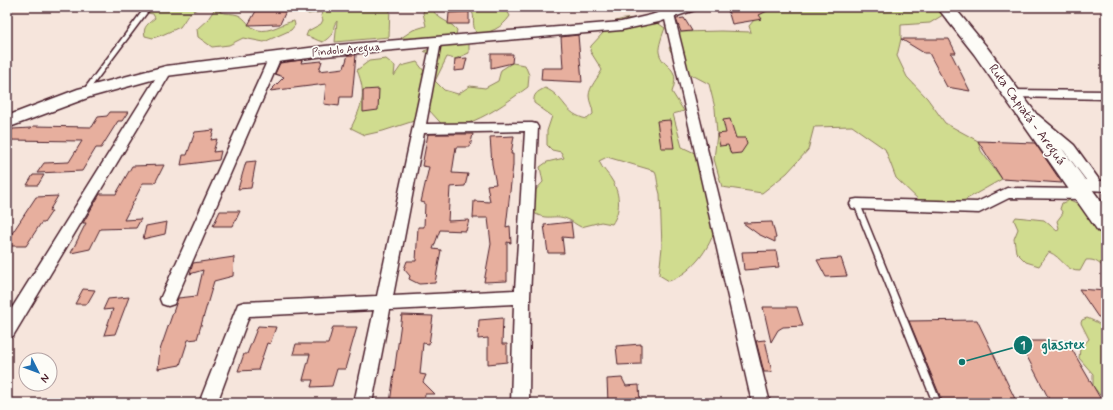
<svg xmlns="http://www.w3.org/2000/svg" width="1113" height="410" font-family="Mynerve,sans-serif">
	<rect width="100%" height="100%" fill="#f6e5dc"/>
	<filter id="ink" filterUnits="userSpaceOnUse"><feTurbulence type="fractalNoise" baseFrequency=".025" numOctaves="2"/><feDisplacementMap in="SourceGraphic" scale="8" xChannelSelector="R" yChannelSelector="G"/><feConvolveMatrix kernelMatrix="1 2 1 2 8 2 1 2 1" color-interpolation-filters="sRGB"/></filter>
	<g filter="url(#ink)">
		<g fill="#d0dc8f" stroke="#8d7e5d">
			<path d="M147 7H201C186 14 189 15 180 27L162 35 153 38 145 36C142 27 149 23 155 18L153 14 147 13 145 9Z"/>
			<path d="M211 7H221L220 12C226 14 233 13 238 15 246 18 249 28 258 30 270 33 282 23 294 21L295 25 291 30 264 42 243 38 229 45 212 47 198 37 197 29 208 19 214 10Z"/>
			<path d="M308 7H390L389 37 335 42 337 21C330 29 339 31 323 42 317 41 313 37 306 36L308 31 321 24 323 20 321 16 322 12 308 14 305 10Z"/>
			<path d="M425 7H435L433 10C438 20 450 21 457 30L456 35 460 38 476 32C469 20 481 12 462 7H505L510 16C502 28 489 34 476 33L469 42V53L455 59 447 57 435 81 444 90 458 94 470 86 485 88 498 81 501 70 512 63 525 65 529 75 528 87C499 108 483 120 447 130L429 110 417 120 383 131 365 135 351 128C362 105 367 95 357 70L369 61 386 59 395 66 394 76 401 66 417 62 424 71 422 75 435 58 424 51 438 46 441 39 401 38 413 30 426 26 423 13Z"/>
			<path d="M765 7H943L946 13 930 23 901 25V39L897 56 907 77 927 98 945 123 978 141 981 151 1002 179 965 200 925 206 896 178 885 149 852 126 814 127 808 150 787 173 762 193 722 187 714 159 717 134 715 108 709 84 681 69 669 48 681 32 721 31 751 32 749 26Z"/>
			<path d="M645 18 653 20 665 28C663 33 658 47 659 52 662 69 682 65 672 92L684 111 673 114 682 147 699 155C702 167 717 208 717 218 715 243 693 273 669 281L659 275 662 247 660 194C657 186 658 179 655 171L607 157 599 161C602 169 609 174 613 182 620 195 621 211 612 224L601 222 581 227C576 225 571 220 567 219 553 213 546 223 530 210L532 194 543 182 540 167 547 162 564 158 561 152 552 150 547 145V131L552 116 534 103C533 94 537 92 545 88 566 97 563 114 587 119L593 114C593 107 589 102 589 96 589 87 598 78 602 70L590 51 591 46 603 33 602 29C614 18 630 18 645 18Z"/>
			<path d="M1070 200 1081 205 1089 213 1106 245V271C1100 263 1095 259 1086 260L1080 271C1066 272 1062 257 1049 252L1039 266 1026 262 1016 252 1014 239 1018 229 1014 220 1016 217 1044 220 1057 231 1059 228 1057 221 1063 213 1060 209 1062 203Z"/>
			<path d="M1087 318C1097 322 1104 325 1105 335L1103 338 1106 342V403L1093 386V374L1079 358 1080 349 1089 339 1081 323 1082 320Z"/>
		</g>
		<g fill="#e7af9e" stroke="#4a1f2b">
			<path d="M727 7H775L759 15 762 19 732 24Z"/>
			<path d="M256 11H286L280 24 248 25Z"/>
			<path d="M469 12V24H448L449 13Z"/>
			<path d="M684 18 692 31 681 32 676 19Z"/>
			<path d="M578 35 582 82 541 80 542 68H563L561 37Z"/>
			<path d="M901 39H949L956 53H951L970 91 947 87 929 53H924Z"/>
			<path d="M491 54H513L512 63 491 68Z"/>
			<path d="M348 55H356L352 97H340L339 106 324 104 326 84 270 91 284 77 275 74 280 63 302 60 301 63 322 61 319 71 344 68Z"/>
			<path d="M467 58 464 70 454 71 455 59Z"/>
			<path d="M379 89 378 110 363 112V90Z"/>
			<path d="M110 112H128L122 121H118L101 148H96L82 171 37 173 44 163 69 162 82 141 7 140V136L13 129 31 128 33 126 92 127 98 117 107 116Z"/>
			<path d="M730 119 736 138H745L747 144 741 153 731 154 728 145 720 146 717 134 726 133 723 120Z"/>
			<path d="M670 120 674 148H661L657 121Z"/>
			<path d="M214 130 211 140 217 139 213 152 221 151 219 160 181 165 183 155H187L195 132Z"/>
			<path d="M428 134H473L470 147H456L452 173 468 174 465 186 450 187 448 221 469 220 466 231 440 230 433 249 441 250 435 283 419 284 409 279 410 276 404 269 407 261H416L418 227H424L425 203 421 202 429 167 422 166Z"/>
			<path d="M514 136 511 154H513V165L506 227 510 226 511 243 507 242V281L484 282 491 244 488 218H473L474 201 490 202 487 185 496 184 492 164 490 137Z"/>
			<path d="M978 141 1035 143 1062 183 1002 179Z"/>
			<path d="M256 161 251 188 238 189 246 162Z"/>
			<path d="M164 165 155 183H143L124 220 141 219 136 228 100 229 90 249 71 253 86 223H83L100 194H116L132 166Z"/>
			<path d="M33 175H44L38 185H27Z"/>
			<path d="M58 196 49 211H52L44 223H41L26 246H7V241L36 197Z"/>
			<path d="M220 211H240L233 226H213Z"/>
			<path d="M167 222 165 234 143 239 146 226Z"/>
			<path d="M571 222 573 238 562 237 564 253H548L544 225Z"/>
			<path d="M772 222 776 238H775V242L758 234 743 223Z"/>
			<path d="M776 251 779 267 744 270 742 252Z"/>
			<path d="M234 257 233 276 214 281 197 339 188 340 180 365 158 369 160 350 178 298 197 296 203 270 190 274 193 263Z"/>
			<path d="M841 258 847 276 826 277 817 260Z"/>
			<path d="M83 289 95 290 87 304H75Z"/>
			<path d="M1079 289 1106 291V317H1098Z"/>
			<path d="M129 297 115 334 104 335 113 309 103 310 108 299Z"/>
			<path d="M763 307H797L803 326 783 327 778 330 771 342Z"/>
			<path d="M402 315 433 316 429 344 423 343 420 374 426 375 423 382 435 394H425L424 403H390Z"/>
			<path d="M503 318 502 344H507V362L488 364V338L478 339 479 320Z"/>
			<path d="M977 320 1017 403H943L909 321Z"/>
			<path d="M258 326 276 327 270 344 267 343 258 370 238 371 244 354H247Z"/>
			<path d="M333 327H357L345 369H337L332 386 311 387 313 380H303L310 354H293L296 344H328Z"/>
			<path d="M765 340 772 372H764L756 341Z"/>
			<path d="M1019 341H1067L1103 403H1051Z"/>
			<path d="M641 344V364L618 365 616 346Z"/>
			<path d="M622 378 626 386 639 385 640 403H608L607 379Z"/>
		</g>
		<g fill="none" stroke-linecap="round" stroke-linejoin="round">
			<g stroke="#4a1f2b" stroke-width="3">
				<g id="lane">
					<path d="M146 8 149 10 86 94H82V92L144 9Z"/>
					<path d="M857 201 859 202 860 204 941 403H933L854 204 855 202Z"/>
				</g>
			</g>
			<g stroke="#4a1f2b" stroke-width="3">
				<g id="street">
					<path d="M669 12 674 15 770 403H752L664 15Z"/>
					<path d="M436 39 441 42 426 124 532 123 536 124 538 127 530 297 529 403H511L514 304 390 310 372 403H354L374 310 249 316 217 403H199L238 304 244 302 377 296 431 42ZM525 131 515 290 393 296 424 133Z"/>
					<path d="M275 54 281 57 176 299 174 304 168 306 162 304 160 299 269 57Z"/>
					<path d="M166 67 172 71 13 336 7 338V316L160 71Z"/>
					<path d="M1011 90 1106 91V99L1007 97 1005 94 1007 91Z"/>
					<path d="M1034 114 1038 115 1074 145 1100 181H1106V191L1089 190 1091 194 1089 198 1084 199 1009 198 979 213 857 209 852 208 850 204 852 200 857 199 977 202 1007 188 1077 189 1075 185 1077 181 1086 180 1064 151 1030 121 1028 118 1030 115Z"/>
				</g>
			</g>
			<g stroke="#4a1f2b" stroke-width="3">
				<path id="secondary" d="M676 7H697L695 10 659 22 621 30 325 56 166 76 90 97 7 128V116L78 89 166 66 325 46 621 22 651 15Z"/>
			</g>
			<g stroke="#4a1f2b" stroke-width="3">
				<path id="primary" d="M937 7H954L986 46 1106 208V234L1098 231 974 54Z"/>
			</g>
			<use href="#lane" fill="#fdfcf7" fill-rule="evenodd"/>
			<use href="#street" fill="#fdfcf7" fill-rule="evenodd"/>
			<use href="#secondary" fill="#fdfcf7" fill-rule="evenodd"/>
			<use href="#primary" fill="#fdfcf7" fill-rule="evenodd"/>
		</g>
	</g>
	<g text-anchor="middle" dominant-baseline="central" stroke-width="3.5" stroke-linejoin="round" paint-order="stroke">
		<g font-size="11" fill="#4a1f2b" stroke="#fdfcf7">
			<text transform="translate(346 50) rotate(-5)">Pindolo Aregua</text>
		</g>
		<g font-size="13" fill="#4a1f2b" stroke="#fdfcf7">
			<text transform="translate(1027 115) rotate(54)">Ruta Capiatá - Areguá</text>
		</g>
	</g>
	<path fill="none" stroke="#0f766e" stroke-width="1.5" d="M962 362L1023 345"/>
	<g fill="#0f766e" stroke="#fdfcf7" stroke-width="1.5">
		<circle cx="962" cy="362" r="4"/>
		<circle cx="1023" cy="345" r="10"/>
	</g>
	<g font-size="12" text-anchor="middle" font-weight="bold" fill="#fff">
		<text x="1023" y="349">1</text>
	</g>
	<g font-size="14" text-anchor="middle" font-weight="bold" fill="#0f766e" stroke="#fdfcf7" stroke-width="3.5" stroke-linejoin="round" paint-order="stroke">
		<text x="1063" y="349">glasstex</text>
	</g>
	<rect width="1113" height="410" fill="none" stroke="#fdfcf7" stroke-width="24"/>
	<rect x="12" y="12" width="1089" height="386" fill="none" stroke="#4a1f2b" stroke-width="1.5" filter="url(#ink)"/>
	<g transform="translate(38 372) rotate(132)"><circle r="19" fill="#fdfcf7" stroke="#b5a4a5"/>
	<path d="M0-3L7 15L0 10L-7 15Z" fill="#1f6fb2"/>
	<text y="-6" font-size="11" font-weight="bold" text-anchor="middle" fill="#4a1f2b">N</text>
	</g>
</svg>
